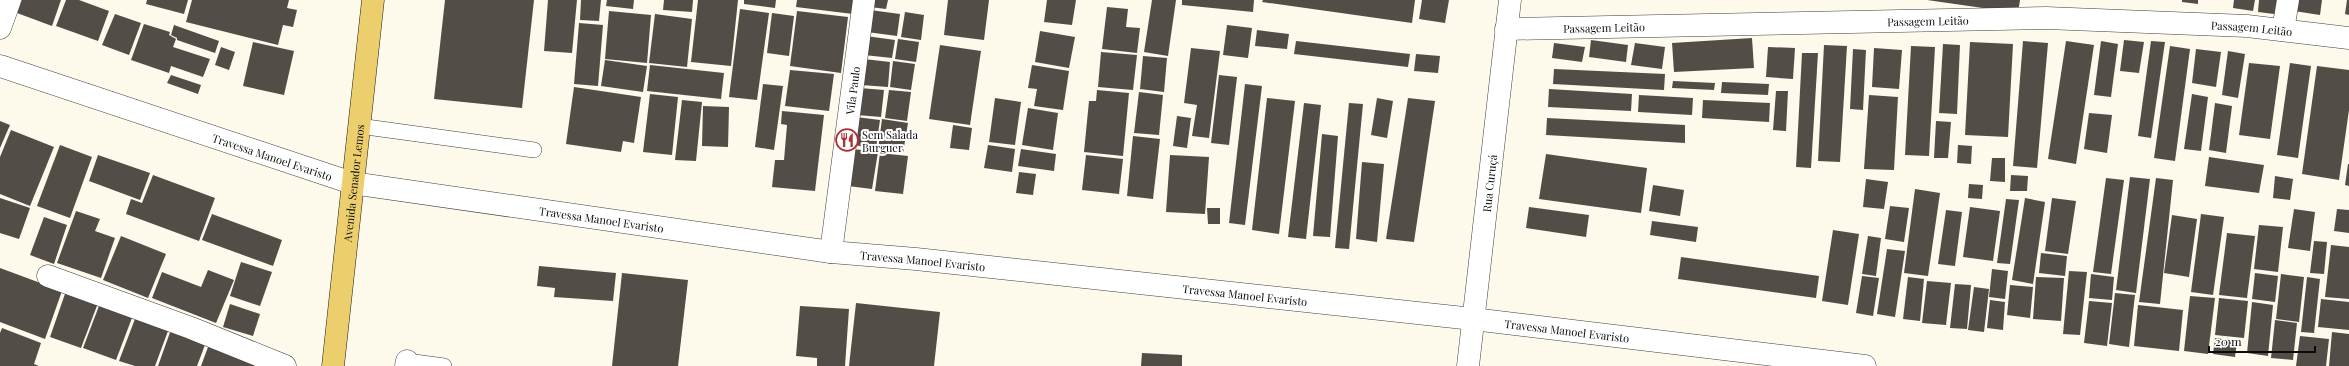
<svg xmlns="http://www.w3.org/2000/svg" width="2349" height="366" font-family="'Playfair Display',serif">
	<rect width="100%" height="100%" fill="#fdfaeb"/>
	<g fill="#534d48">
		<path d="M22 0H61L52 26 17 13Z"/>
		<path d="M66 0H79L109 11 98 41 56 26Z"/>
		<path d="M147 0H188L184 14 146 4Z"/>
		<path d="M192 0H289L287 8 297 10 293 27 283 25 278 45 186 22Z"/>
		<path d="M445 0H534L522 108 434 99Z"/>
		<path d="M548 0H577L572 53 544 51Z"/>
		<path d="M581 0H601L599 21 580 20Z"/>
		<path d="M607 0H634L633 9 606 6Z"/>
		<path d="M664 0H693L692 12 663 10Z"/>
		<path d="M698 0H738L731 66 691 62Z"/>
		<path d="M744 0H776L775 8 744 4Z"/>
		<path d="M797 0H855L853 14 796 7Z"/>
		<path d="M871 0H888L886 9 870 7Z"/>
		<path d="M948 0H989L984 40 944 35Z"/>
		<path d="M1047 0H1076L1072 25 1044 22Z"/>
		<path d="M1152 0H1176L1168 56 1144 52Z"/>
		<path d="M1182 0H1254L1253 12 1182 5Z"/>
		<path d="M1263 0H1415L1412 23 1262 2Z"/>
		<path d="M1422 0H1449L1445 23 1419 19Z"/>
		<path d="M1927 0H2020L2018 13Z"/>
		<path d="M2182 0H2198V4L2182 2Z"/>
		<path d="M2234 0H2255L2253 11 2233 8Z"/>
		<path d="M2259 0H2284L2282 15 2258 12Z"/>
		<path d="M2296 0H2322L2320 15 2294 11Z"/>
		<path d="M2347 0H2349V15L2345 14Z"/>
		<path d="M1107 7 1128 9 1126 27 1140 28 1137 53 1102 49Z"/>
		<path d="M740 9 769 13 757 100 729 97Z"/>
		<path d="M870 10 900 14 897 36 867 32Z"/>
		<path d="M609 11 651 15 647 63 605 59Z"/>
		<path d="M797 11 848 17 841 73 790 66Z"/>
		<path d="M905 12 924 15 921 40 901 37Z"/>
		<path d="M772 13 794 16 789 56 767 53Z"/>
		<path d="M115 14 141 23 129 55 102 45Z"/>
		<path d="M655 14 692 19 687 67 649 63Z"/>
		<path d="M579 23 603 25 598 86 574 84Z"/>
		<path d="M144 24 170 32 169 35 176 39 173 47 210 59 203 77 171 66 169 73 131 60Z"/>
		<path d="M174 25 219 41 215 53 177 40V38L171 35Z"/>
		<path d="M1227 25 1252 28 1248 58 1223 55Z"/>
		<path d="M1257 30 1289 34 1287 49 1255 46Z"/>
		<path d="M1040 31 1075 37 1069 68 1035 62Z"/>
		<path d="M866 36 895 40 892 58 864 55Z"/>
		<path d="M1752 38 1754 68 1674 72 1672 43Z"/>
		<path d="M898 39 919 42 916 62 895 59Z"/>
		<path d="M1591 40 1628 45 1626 62 1589 57Z"/>
		<path d="M2124 40 2144 42 2139 73 2120 71Z"/>
		<path d="M1296 41 1410 54 1408 67 1294 54Z"/>
		<path d="M2023 41 2048 43 2037 168 2013 166Z"/>
		<path d="M2066 41 2094 45 2076 164 2048 159Z"/>
		<path d="M2101 41 2118 44 2111 97 2094 95Z"/>
		<path d="M2151 41 2165 42 2151 138 2138 136Z"/>
		<path d="M253 42 294 51 284 95 243 86Z"/>
		<path d="M1970 42 2013 44 2008 137 1965 135Z"/>
		<path d="M1554 43 1585 47 1582 62 1552 58Z"/>
		<path d="M1635 43 1665 47 1662 69 1631 65Z"/>
		<path d="M1943 44 1960 45 1957 114 1939 113Z"/>
		<path d="M940 45 981 51 970 125 929 119Z"/>
		<path d="M1824 45 1847 46 1840 162 1818 161Z"/>
		<path d="M1911 46 1935 47 1929 156 1905 155Z"/>
		<path d="M2170 46 2190 49 2175 161 2154 158Z"/>
		<path d="M221 47 235 52 229 70 215 65Z"/>
		<path d="M1768 47 1795 48 1793 79 1766 77Z"/>
		<path d="M1191 48 1220 51 1209 138 1192 136 1197 105 1184 103Z"/>
		<path d="M1874 48 1902 50 1899 89 1872 87Z"/>
		<path d="M1853 49 1866 50 1863 110 1850 109Z"/>
		<path d="M2196 49 2221 52 2216 87 2192 83Z"/>
		<path d="M2228 51 2245 54 2238 98 2222 95Z"/>
		<path d="M1101 52 1137 55 1133 90 1098 87Z"/>
		<path d="M1802 53H1818L1811 168 1796 167Z"/>
		<path d="M1416 54 1440 56 1438 73 1414 71Z"/>
		<path d="M1143 56 1167 58 1164 92 1140 89Z"/>
		<path d="M864 59 890 62 888 87 861 85Z"/>
		<path d="M605 60 647 66 643 92 601 86Z"/>
		<path d="M893 61 915 64 911 90 890 87Z"/>
		<path d="M2249 63 2280 66 2270 139 2239 135Z"/>
		<path d="M2290 63 2311 66 2298 158 2277 155Z"/>
		<path d="M650 65 724 73 721 99 647 91Z"/>
		<path d="M1032 65 1069 71 1063 110 1034 106 1037 89 1028 88Z"/>
		<path d="M2317 66 2349 70V110L2339 180 2302 174Z"/>
		<path d="M1554 69 1665 74 1664 90 1553 84Z"/>
		<path d="M790 70 834 74 829 111 785 106Z"/>
		<path d="M171 75 201 85 198 94 167 83Z"/>
		<path d="M1219 75 1237 77 1229 145 1211 143Z"/>
		<path d="M1673 81 1715 83 1714 90 1672 88Z"/>
		<path d="M1722 82 1769 84 1768 95 1721 93Z"/>
		<path d="M763 84 783 86 774 150 755 147Z"/>
		<path d="M1245 84 1262 86 1245 225 1229 223Z"/>
		<path d="M574 87 641 97 634 143 623 141 621 152 566 144Z"/>
		<path d="M860 88 884 90 881 117 857 115Z"/>
		<path d="M1549 89 1632 94 1631 111 1548 107Z"/>
		<path d="M889 90 911 92 907 121 885 118Z"/>
		<path d="M1097 90 1129 93 1123 156 1084 152 1089 101H1096Z"/>
		<path d="M1776 91H1788L1786 131 1773 130Z"/>
		<path d="M1139 92 1163 95 1159 135 1134 133Z"/>
		<path d="M650 94 678 97 672 155 643 152Z"/>
		<path d="M2192 94 2208 97 2201 151 2184 149Z"/>
		<path d="M1639 95 1693 98 1692 115 1638 112Z"/>
		<path d="M1869 95 1898 97 1894 170 1864 169Z"/>
		<path d="M995 98 1021 102 1015 145 989 142Z"/>
		<path d="M1267 98 1295 101 1279 234 1252 230Z"/>
		<path d="M1377 98 1393 101 1387 138 1371 135Z"/>
		<path d="M1408 98 1435 101 1414 242 1386 239Z"/>
		<path d="M682 100 702 102 696 161 675 160Z"/>
		<path d="M1703 100 1770 103 1769 122 1702 118Z"/>
		<path d="M1304 103 1321 105 1306 239 1288 237Z"/>
		<path d="M1349 103 1363 104 1349 249 1335 248Z"/>
		<path d="M2215 103 2232 106 2226 153 2209 150Z"/>
		<path d="M703 106 729 107 728 147 702 146Z"/>
		<path d="M1028 108 1058 113 1053 150 1022 145Z"/>
		<path d="M782 111 824 115 815 191 772 187 775 160H784L787 125 781 124Z"/>
		<path d="M2089 113 2112 115 2107 153 2084 149Z"/>
		<path d="M1177 116 1191 118 1187 148 1173 146Z"/>
		<path d="M856 117 880 120 876 148 853 145Z"/>
		<path d="M1547 118 1685 125V143L1546 135Z"/>
		<path d="M882 119 908 123 903 153 878 150Z"/>
		<path d="M0 121 10 125 0 148Z"/>
		<path d="M1936 121 1951 122 1948 158H1934Z"/>
		<path d="M953 125 972 128 969 150 950 148Z"/>
		<path d="M11 130 54 147 30 206 0 194V157Z"/>
		<path d="M1322 134 1338 136 1330 237 1313 236Z"/>
		<path d="M1133 136 1160 139 1153 199 1127 196Z"/>
		<path d="M60 145 92 157 70 218 37 206Z"/>
		<path d="M988 145 1015 149 1012 172 984 168Z"/>
		<path d="M1958 145 1972 146 1971 164 1957 163Z"/>
		<path d="M853 149 878 152 872 189 848 186Z"/>
		<path d="M1021 149 1056 154 1054 171 1018 166Z"/>
		<path d="M880 153 908 156 903 194 875 191Z"/>
		<path d="M1546 154 1647 168 1641 213 1539 199Z"/>
		<path d="M98 155 150 173 140 200 89 181Z"/>
		<path d="M1086 155 1123 159 1119 194 1082 190Z"/>
		<path d="M1170 155 1209 157 1205 214 1166 212Z"/>
		<path d="M2209 157 2264 165 2259 193 2205 186Z"/>
		<path d="M1992 158H2005V182L1990 181Z"/>
		<path d="M1362 162 1384 164 1377 242 1356 239Z"/>
		<path d="M2348 164H2349V186L2345 185Z"/>
		<path d="M1019 172 1036 174 1033 195 1016 193Z"/>
		<path d="M153 175 215 198 199 241 126 214 131 199 142 203Z"/>
		<path d="M2011 175 2028 176 2027 191H2010Z"/>
		<path d="M2275 176 2293 179 2290 200 2273 198Z"/>
		<path d="M2130 177 2150 179 2136 293 2116 290Z"/>
		<path d="M2106 178 2124 180 2111 274 2093 272Z"/>
		<path d="M2156 178 2173 180 2160 304 2139 302Z"/>
		<path d="M1866 179 1888 182 1884 209 1863 207Z"/>
		<path d="M1969 184 1983 185 1982 199 1968 198Z"/>
		<path d="M1653 185 1684 190 1680 216 1649 211Z"/>
		<path d="M1915 189 1940 193 1928 276 1904 273Z"/>
		<path d="M0 198 30 208 19 239 0 233Z"/>
		<path d="M2025 198 2045 202 2033 284 2012 280Z"/>
		<path d="M2052 198 2076 201 2068 254 2045 251Z"/>
		<path d="M2006 199 2019 200 2010 264 1997 263Z"/>
		<path d="M1890 206 1909 208 1904 242 1885 239Z"/>
		<path d="M1529 207 1589 215 1586 237 1526 228Z"/>
		<path d="M1970 207 2000 211 1993 261 1963 257Z"/>
		<path d="M1207 208H1220V224H1208Z"/>
		<path d="M2294 209 2315 212 2310 251 2288 248Z"/>
		<path d="M2337 209 2349 210V233L2334 231Z"/>
		<path d="M1946 210 1962 212 1955 266 1938 264Z"/>
		<path d="M76 211 100 219 95 231 115 238 101 278 57 263Z"/>
		<path d="M212 214 282 240 273 266 202 240Z"/>
		<path d="M2201 214 2224 217 2213 295 2191 292Z"/>
		<path d="M2172 215 2197 219 2189 277 2164 273Z"/>
		<path d="M44 217 67 225 54 264 30 255Z"/>
		<path d="M1652 221 1698 227 1696 242 1650 235Z"/>
		<path d="M2259 225 2283 227 2278 272 2254 269Z"/>
		<path d="M1833 230 1859 234 1848 305 1822 301Z"/>
		<path d="M2227 233 2255 236 2247 298 2219 295Z"/>
		<path d="M121 236 166 254 148 298 103 280Z"/>
		<path d="M1868 236 1881 238 1876 276 1862 274Z"/>
		<path d="M2314 241 2327 242 2324 274 2310 273Z"/>
		<path d="M2331 245 2349 247V299L2325 297Z"/>
		<path d="M1887 249 1905 251 1895 317 1877 314Z"/>
		<path d="M2041 253 2067 256 2065 276 2039 273Z"/>
		<path d="M1681 257 1819 276 1816 298 1678 279Z"/>
		<path d="M241 262 272 272 260 306 230 296Z"/>
		<path d="M539 266 616 273 613 301 554 297 555 288 537 286Z"/>
		<path d="M0 268 62 291 45 339 0 322Z"/>
		<path d="M1992 269 2008 271 2005 299 1989 297Z"/>
		<path d="M208 270 234 280 216 323 152 298 162 272 201 287Z"/>
		<path d="M2069 271 2087 272 2080 335 2063 334Z"/>
		<path d="M622 273 688 280 678 366H612Z"/>
		<path d="M2255 273 2278 276 2275 302 2252 299Z"/>
		<path d="M2091 274 2114 277 2112 300 2089 298Z"/>
		<path d="M2281 274 2304 277 2299 322 2276 319Z"/>
		<path d="M1862 276 1879 278 1873 316 1856 313Z"/>
		<path d="M1908 277 1924 279 1920 321 1903 319Z"/>
		<path d="M2036 277 2064 278 2061 321 2033 319Z"/>
		<path d="M2307 277 2320 279 2314 333 2301 332Z"/>
		<path d="M1927 281 1951 283 1946 325 1922 323Z"/>
		<path d="M1955 284 1971 285 1967 329 1950 328Z"/>
		<path d="M2010 285 2033 287 2030 318 2007 315Z"/>
		<path d="M1974 287 1989 289 1984 332 1968 330Z"/>
		<path d="M66 291 98 303 81 348 50 337Z"/>
		<path d="M2115 293 2135 295 2129 347 2109 344Z"/>
		<path d="M2190 296 2215 298 2208 354 2184 351Z"/>
		<path d="M102 298 135 310 116 360 83 348Z"/>
		<path d="M2219 298 2248 301 2244 338 2215 335Z"/>
		<path d="M2321 299 2349 302V330L2318 327Z"/>
		<path d="M1990 300 2005 302 2003 330 1987 328Z"/>
		<path d="M2089 301 2112 303 2107 346 2084 343Z"/>
		<path d="M2252 302 2273 305 2268 356 2247 353Z"/>
		<path d="M856 303 940 312 934 366H849Z"/>
		<path d="M230 304 260 314 253 336 223 327Z"/>
		<path d="M2138 305 2183 310 2179 351 2134 346Z"/>
		<path d="M800 306 849 309 845 366H817V358L796 356Z"/>
		<path d="M138 311 171 323 155 366H135L119 361Z"/>
		<path d="M2275 320 2297 323 2293 360 2271 358Z"/>
		<path d="M173 324 208 337 197 366H158Z"/>
		<path d="M2 328 41 343 34 364 39 366H0V333Z"/>
		<path d="M2332 332 2349 334V366H2329Z"/>
		<path d="M2300 336 2329 339 2326 366H2296Z"/>
		<path d="M2215 338 2237 341 2235 357 2213 354Z"/>
		<path d="M211 339 264 366H201Z"/>
		<path d="M1142 353 1182 355V366H1141Z"/>
	</g>
	<g fill="none" stroke-linecap="round" stroke-linejoin="round">
		<g stroke="#3e3e3e" stroke-width="16">
			<g id="service">
				<path d="M359 126 534 150"/>
				<path d="M407 361 444 366"/>
			</g>
		</g>
		<g stroke="#3e3e3e" stroke-width="23">
			<g id="minor">
				<path d="M0 28 10 0"/>
				<path id="s1" d="M1506 29 2046 18 2247 26 2349 38"/>
				<path d="M2283 30 2288 0"/>
				<path id="s2" d="M0 66 352 183 831 252 916 259 1473 319 1865 366"/>
				<path id="s3" d="M831 252 864 0"/>
				<path d="M48 276 191 328 285 366"/>
				<path d="M406 366 407 361"/>
				<path id="s4" d="M1468 366 1510 0"/>
			</g>
		</g>
		<g stroke="#1c1c1c" stroke-width="23">
			<g id="primary">
				<path id="s5" d="M333 366 373 0"/>
			</g>
		</g>
		<use href="#service" stroke="#fff" stroke-width="15"/>
		<use href="#minor" stroke="#fff" stroke-width="22"/>
		<use href="#primary" stroke="#eccf6c" stroke-width="22"/>
	</g>
	<defs>
		<g id="restaurant-ring" transform="scale(1.15)"><circle r="9.5" fill="#fff" stroke="#ae3034" stroke-width="1.5"/><path d="M-5-6h1v4h1v-4h1v4h1v-4h1v5L-1.5 .5V6h-2V.5L-5-1ZM5-6V6H3V1.5H1.5Q1.5-4 5-6Z" fill="#ae3034"/></g>
	</defs>
	<g fill-rule="evenodd">
		<use href="#restaurant-ring" x="847" y="140"/>
	</g>
	<g text-anchor="middle" dominant-baseline="central" stroke-width="4" stroke-linejoin="round" paint-order="stroke">
		<g font-size="11" fill="#0b0b0b" stroke="#fff">
			<text stroke="none"><textPath href="#s1" startOffset="422">Passagem Leitão</textPath></text>
			<text stroke="none"><textPath href="#s1" startOffset="98">Passagem Leitão</textPath></text>
			<text stroke="none"><textPath href="#s1" startOffset="746">Passagem Leitão</textPath></text>
			<text stroke="none"><textPath href="#s3" startOffset="163">Vila Paulo</textPath></text>
			<text stroke="none"><textPath href="#s2" startOffset="287">Travessa Manoel Evaristo</textPath></text>
			<text stroke="none"><textPath href="#s5" startOffset="184">Avenida Senador Lemos</textPath></text>
			<text stroke="none"><textPath href="#s4" startOffset="184">Rua Curuçá</textPath></text>
			<text stroke="none"><textPath href="#s2" startOffset="623">Travessa Manoel Evaristo</textPath></text>
			<text stroke="none"><textPath href="#s2" startOffset="947">Travessa Manoel Evaristo</textPath></text>
			<text stroke="none"><textPath href="#s2" startOffset="1271">Travessa Manoel Evaristo</textPath></text>
			<text stroke="none"><textPath href="#s2" startOffset="1595">Travessa Manoel Evaristo</textPath></text>
		</g>
		<g font-size="11" fill="#0b0b0b" stroke="#fff" text-anchor="start">
			<text x="862" y="134">Sem Salada<tspan x="862" dy="13">Burguer</tspan></text>
		</g>
	</g>
	<path d="M2209 346v6h106v-6" fill="none" stroke="#0b0b0b" stroke-width="2"/>
	<text x="2215" y="346" font-size="12" fill="#0b0b0b" stroke="#ffffff" stroke-width="3" paint-order="stroke">20 m</text>
</svg>
